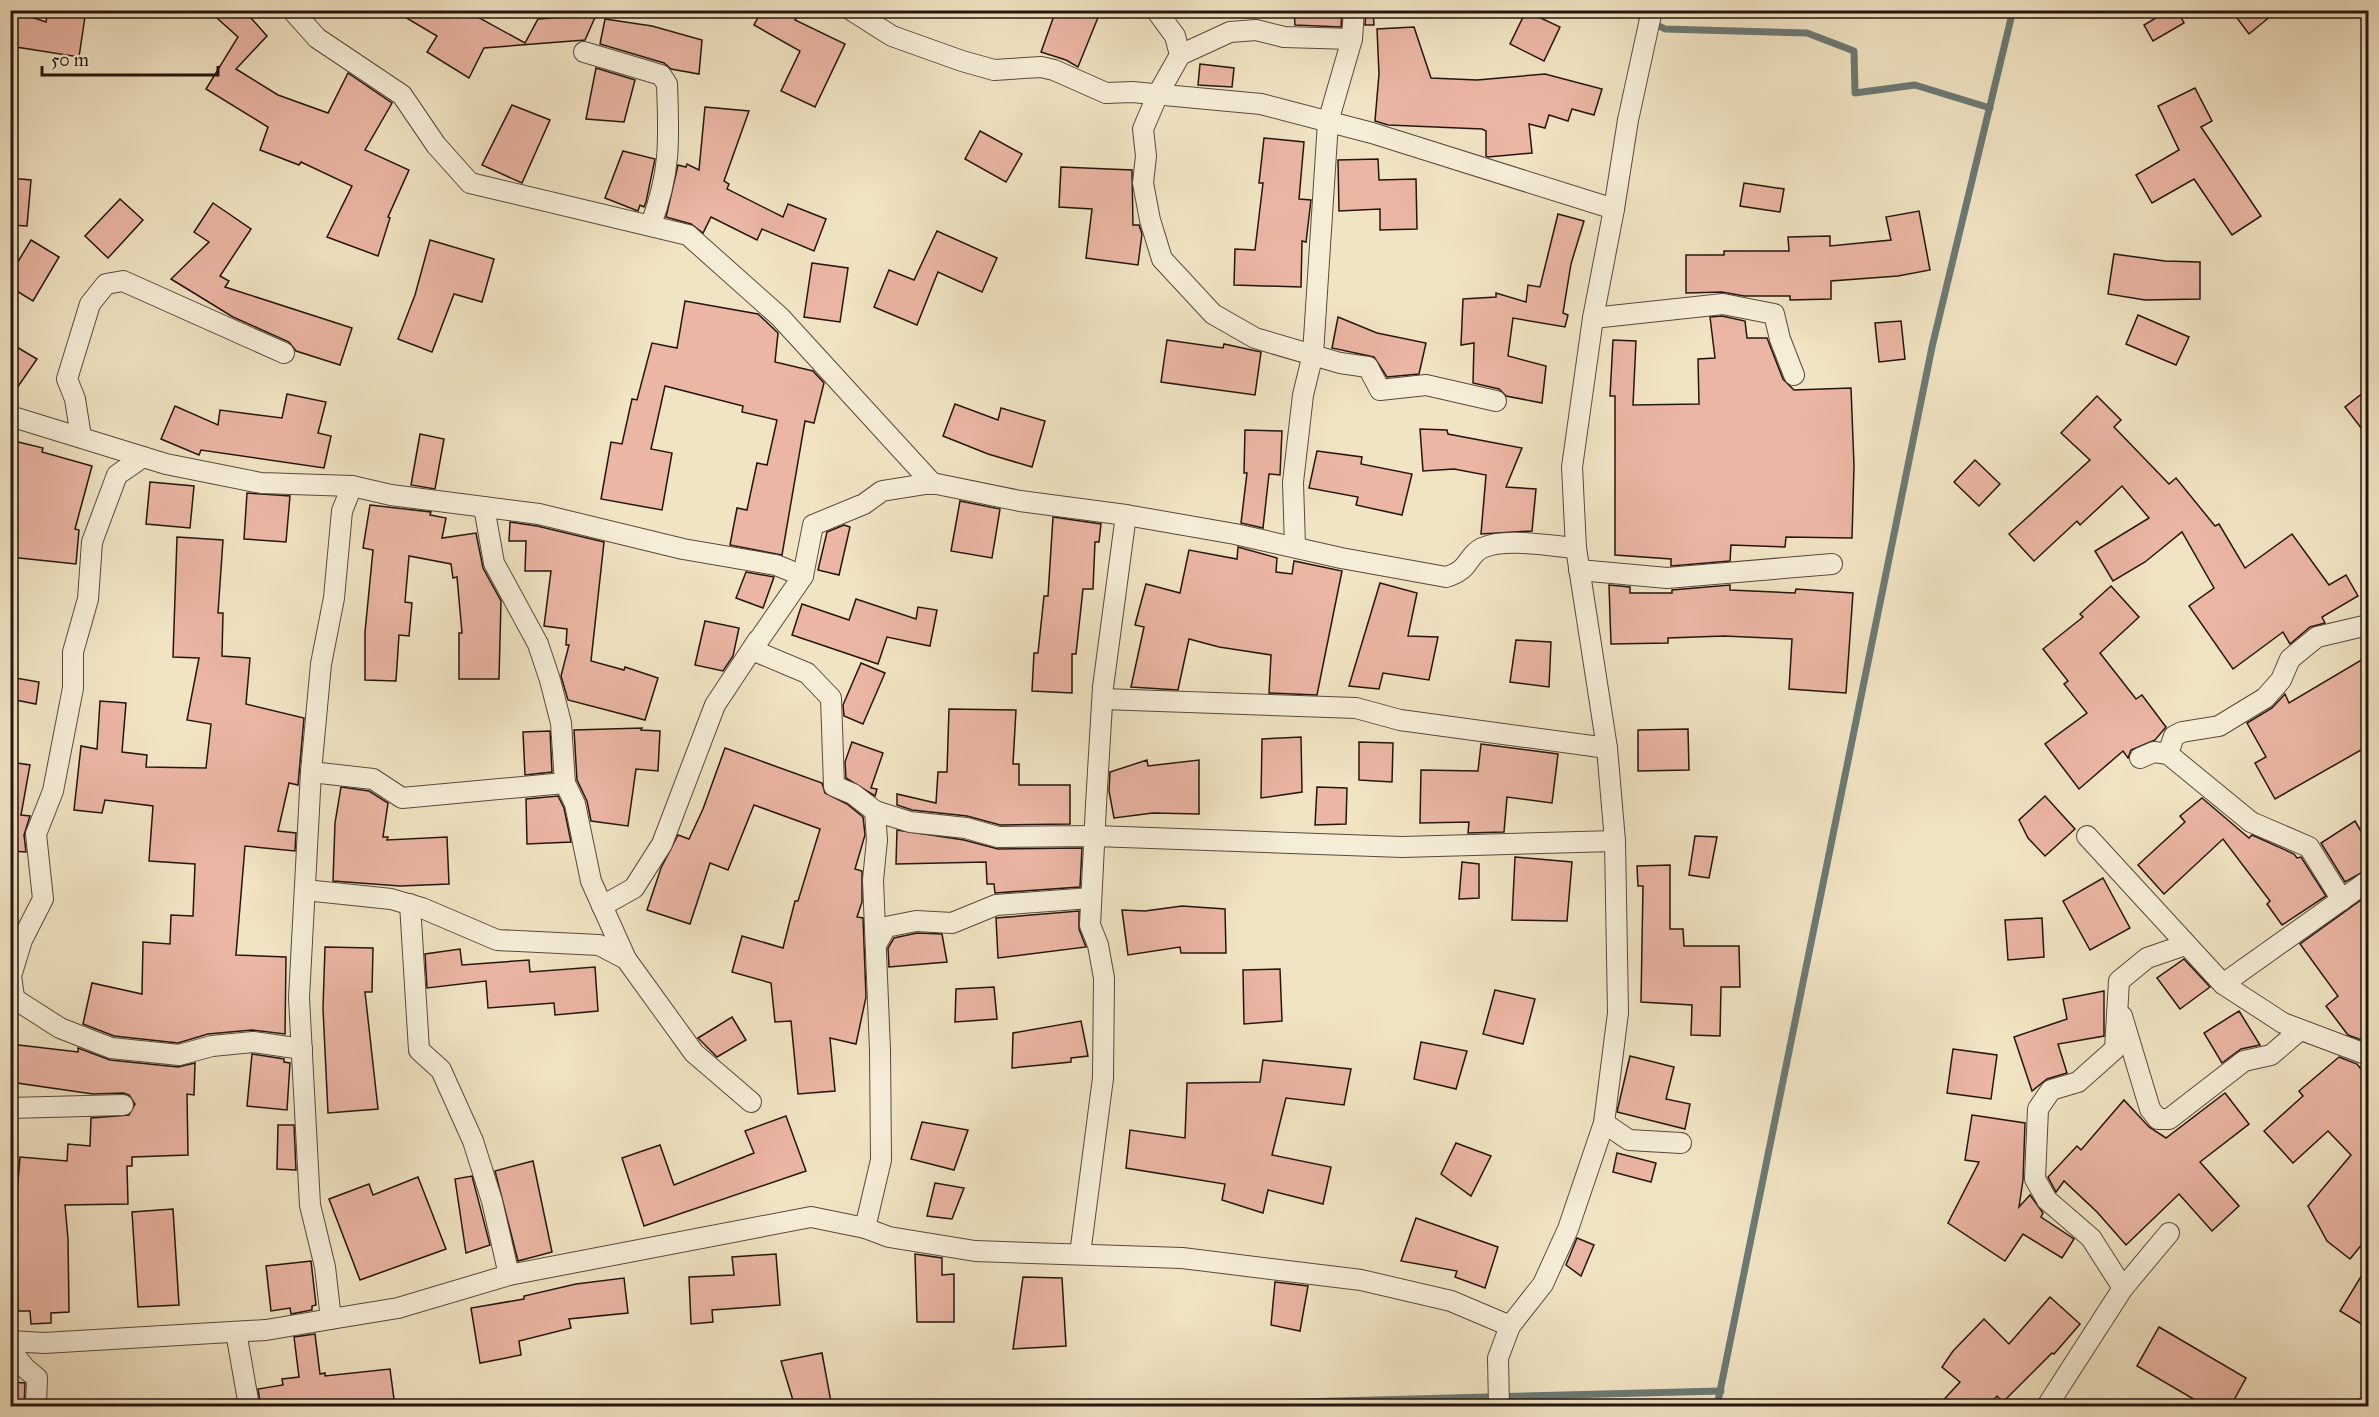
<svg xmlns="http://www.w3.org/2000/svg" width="2379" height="1417" font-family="'IM FELL Great Primer',serif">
	<rect width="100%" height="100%" fill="#f1e4c3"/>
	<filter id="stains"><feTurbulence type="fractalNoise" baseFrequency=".00333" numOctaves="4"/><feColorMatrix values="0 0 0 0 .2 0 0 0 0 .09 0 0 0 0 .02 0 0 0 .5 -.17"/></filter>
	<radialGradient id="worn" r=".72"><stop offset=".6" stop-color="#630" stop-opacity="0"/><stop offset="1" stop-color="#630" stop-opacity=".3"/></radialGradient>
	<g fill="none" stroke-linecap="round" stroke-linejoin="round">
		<g stroke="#6c7a75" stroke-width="7">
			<path d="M1628 10 1665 29 1807 33 1854 51 1855 93 1915 85 1990 108"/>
			<path d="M1141 1406 1721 1391"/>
			<path d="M1717 1406 1932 347 2013 10"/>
		</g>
	</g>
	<g fill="#ebb6a4" stroke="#25150f" stroke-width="1.5">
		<path d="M10 10 46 22 48 10H86L79 57 10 46Z"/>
		<path d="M208 10H244L267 36 236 69 278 95 328 113 348 73 392 103 365 150 409 170 388 217 390 218 378 256 327 237 352 186 301 162 299 165 260 150 268 127 206 89 238 37Z"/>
		<path d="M393 10H465L525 43 538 19 596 15 585 40 484 48 469 78 427 52 437 36Z"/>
		<path d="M762 10H801L795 20 845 44 815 107 781 91 800 51 754 25Z"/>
		<path d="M1056 10H1101L1078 67 1066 60 1041 52Z"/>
		<path d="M1294 10H1342L1341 27 1295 25Z"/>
		<path d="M1366 10H1373L1374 25H1365Z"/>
		<path d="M2169 10H2177L2184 23 2153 41 2144 25Z"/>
		<path d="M2231 10H2278L2249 34Z"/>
		<path d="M1526 11 1560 27 1544 61 1510 44Z"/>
		<path d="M605 19 652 26 702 40 699 74 671 69 664 63 600 44Z"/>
		<path d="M1414 27 1431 78 1477 80 1545 74 1602 89 1594 115 1572 109 1568 121 1549 115 1545 128 1529 124 1532 153 1488 157 1486 156V131L1482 129 1388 125 1375 121 1379 74 1377 29Z"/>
		<path d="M1200 64 1234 68 1232 87 1198 85Z"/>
		<path d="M596 68 635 80 624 122 586 119Z"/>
		<path d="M2195 88 2212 121 2201 127 2261 216 2232 235 2194 179 2152 203 2136 175 2179 150 2158 106Z"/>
		<path d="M512 105 550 120 522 183 482 165Z"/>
		<path d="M705 107 749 111 724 181 729 184 727 189 783 217 788 204 826 219 814 251 762 229 757 240 711 217 703 233 691 224 666 217 678 165 686 167 687 164 699 170Z"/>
		<path d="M980 131 1022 154 1006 182 965 159Z"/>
		<path d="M1264 138 1304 142 1299 199 1311 200 1306 242 1302 241 1301 287 1234 285 1235 249 1255 250 1263 183H1259Z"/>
		<path d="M623 151 655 159 646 202 644 207 640 205 638 211 605 198Z"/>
		<path d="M1378 159 1379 180 1416 179 1417 229 1380 230V209L1339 211 1338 160Z"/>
		<path d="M1061 167 1132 170 1133 225H1139L1142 234 1138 265 1086 258 1092 209 1059 207Z"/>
		<path d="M10 178 31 180 27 226 10 225Z"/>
		<path d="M1744 183 1784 189 1780 212 1740 206Z"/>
		<path d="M120 199 143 220 108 258 85 236Z"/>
		<path d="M213 203 251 229 220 276 229 281 225 287 352 328 340 365 296 351 289 342 233 317 171 279 209 242 194 232Z"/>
		<path d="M1919 211 1930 270 1898 276 1831 281V299L1790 300V296H1744L1722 292 1686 293V255H1724V251H1789L1788 237 1830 236V246L1891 240 1886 217Z"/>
		<path d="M1558 214 1584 221 1571 264 1563 313 1568 315 1565 327 1513 318 1508 356 1546 366 1542 403 1506 396 1499 389 1473 383 1474 343 1461 345 1463 299 1496 297V293L1526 302 1528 285 1540 287Z"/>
		<path d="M937 231 997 258 982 292 938 272 917 325 874 307 889 270 914 280Z"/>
		<path d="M31 240 59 257 33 301 10 287V275Z"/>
		<path d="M430 240 494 259 482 302 454 294 432 352 398 339 415 295Z"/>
		<path d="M2114 254 2165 261 2200 262V299L2145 300 2108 294Z"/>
		<path d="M812 263 848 268 840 322 804 317Z"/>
		<path d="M685 301 758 314 778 333 775 362 813 371 824 383 814 423 805 421 782 555 730 545 737 508 747 510 757 463 767 465 777 420 742 412 743 406 665 386 651 449 672 453 662 510 601 499 611 442 622 444 632 399 637 400 652 343 677 348Z"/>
		<path d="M2138 315 2189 337 2176 365 2126 344Z"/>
		<path d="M1722 316 1745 321 1747 338H1767L1783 379 1794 390 1851 388 1854 466 1852 538 1786 537 1785 547 1731 545 1730 561 1671 566V559L1615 555V396H1610L1613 340 1636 341 1633 405 1699 404 1698 359 1715 358 1710 317Z"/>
		<path d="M1338 317 1377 333 1426 343 1419 374 1387 377 1374 357 1332 348Z"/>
		<path d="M1901 321 1905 359 1879 362 1875 323Z"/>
		<path d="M1167 340 1223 348 1224 344 1261 352 1255 395 1161 382Z"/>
		<path d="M10 343 37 359 10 398Z"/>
		<path d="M2368 389V437L2345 407Z"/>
		<path d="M287 394 326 402 318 433 331 436 324 468 201 450 199 455 161 439 175 406 218 425 220 410 282 418Z"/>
		<path d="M2097 396 2121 420 2114 427 2169 484 2176 478 2215 526 2219 524 2245 568 2292 534 2329 585 2346 575 2358 596 2322 617 2325 623 2310 627 2290 644 2283 632 2233 669 2189 606 2214 588 2182 532 2145 562 2113 581 2095 551 2149 518 2122 486 2080 525 2077 521 2034 561 2009 534 2090 460 2061 433Z"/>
		<path d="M955 404 998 420 1001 408 1045 421 1032 467 988 454 943 436Z"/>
		<path d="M1420 429 1447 430 1448 434 1522 448 1506 487 1536 489 1532 531 1481 534 1486 475 1454 469 1423 471Z"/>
		<path d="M1245 430 1282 431 1280 475 1269 474 1263 528 1241 523 1247 473H1244Z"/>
		<path d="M420 434 444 439 435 489 411 485Z"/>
		<path d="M10 440 43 448 42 452 92 466 75 529 79 530 76 564 10 557Z"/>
		<path d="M1317 451 1362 457 1361 464 1412 474 1402 515 1356 505 1358 497 1309 488Z"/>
		<path d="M1975 460 2000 484 1979 506 1954 482Z"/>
		<path d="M150 482 194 486 190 528 146 524Z"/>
		<path d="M247 493 290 496 286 542 244 539Z"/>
		<path d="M960 501 1000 509 992 558 951 551Z"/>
		<path d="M370 505 431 512 430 515 446 518 442 538 476 533 483 568 501 601 499 679H459V633H462L457 577 453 578 451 564 409 556 405 602 412 603 409 636 399 635 396 681 365 680V632L373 550 363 548Z"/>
		<path d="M1053 517 1101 524 1099 542H1095L1093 589H1083L1076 654H1072V693L1032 691 1034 653H1038L1044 596H1048Z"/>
		<path d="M510 522 537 526 604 542 591 661 624 670 625 667 658 678 645 720 568 700 561 676 569 645H566L567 629 544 626 551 571H525L526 541H509Z"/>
		<path d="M844 525 850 527 839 575 818 570 827 532Z"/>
		<path d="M177 537 223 540 218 613H223L222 656 250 658 246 704 304 718 298 785 289 783 278 831 296 833 295 851 245 846 236 955 286 957 285 1034 252 1030 208 1034 178 1043 114 1036 83 1024 92 983 142 994 143 942 170 944 171 915 193 916 195 864 149 861 153 806 105 800 102 813 74 810 81 746 97 749 100 701 126 703 122 752 147 755 146 767 206 768 211 724 187 720 199 658 173 657Z"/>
		<path d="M1238 547 1277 558 1276 572 1292 574 1294 561 1342 571 1317 695 1269 693 1271 655 1219 647 1189 639 1178 690 1131 687 1144 627 1135 625 1146 584 1180 593 1189 550 1237 559Z"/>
		<path d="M746 572 774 577 763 608 736 598Z"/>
		<path d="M1380 583 1417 593 1408 636 1438 637 1429 680 1383 673 1379 689 1349 686Z"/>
		<path d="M1609 585 1630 587V593H1672V590L1730 585V590L1795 593 1796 589 1853 593 1846 693 1789 689 1792 639 1724 636 1668 638V643L1611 644Z"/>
		<path d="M2111 586 2139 617 2100 653 2136 699 2142 695 2166 727 2155 740 2131 750 2128 758 2123 751 2079 789 2045 744 2087 713 2064 684 2068 681 2043 649 2083 617 2080 614Z"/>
		<path d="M856 599 916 619 918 607 937 610 930 646 887 637 878 664 792 635 802 604 849 620Z"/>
		<path d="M705 621 739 628 733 656 723 671 695 665Z"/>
		<path d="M1516 640 1551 642 1549 687 1510 682Z"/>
		<path d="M2368 656V746L2275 799 2255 763 2266 757 2247 723 2272 708 2285 694 2289 703Z"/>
		<path d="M861 663 885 673 863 724 844 716 843 705Z"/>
		<path d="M10 677 39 682 36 704 10 699Z"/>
		<path d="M949 709 1016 710 1013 764H1019V785H1070V824L1000 825 967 816 912 810 897 805V794L936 803 938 772H947Z"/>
		<path d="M642 728 641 730 660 731 658 771 636 769 628 826 591 821 587 801 577 780 574 730Z"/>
		<path d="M1688 729 1689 770 1638 771V730Z"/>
		<path d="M550 731 552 772 525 775 523 732Z"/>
		<path d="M1301 737 1302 792 1261 798 1262 739Z"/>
		<path d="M852 742 883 753 871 788 877 789 875 796 846 778 845 762Z"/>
		<path d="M1359 742 1393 743 1392 782 1359 780Z"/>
		<path d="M1481 744 1558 754 1552 803 1507 797 1504 832 1468 833 1469 822 1420 823 1421 770 1478 771Z"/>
		<path d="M725 748 822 783 825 793 847 804 863 817 865 835 855 869 862 871V902L857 917 863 918 866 997 856 1044 830 1038 835 1091 798 1094 791 1021 775 1022 771 983 732 972 742 936 783 948 795 901H798L820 829 754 805 728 870 710 863 690 924 647 910 661 868 678 835 689 839 703 809Z"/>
		<path d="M1147 760 1148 766 1199 760V814L1153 813 1114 818 1109 791 1110 772Z"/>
		<path d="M10 762 30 765 21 815 30 816 24 835 26 852 10 851Z"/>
		<path d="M341 787 369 791 388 803 383 837H388L387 840 447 837 449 884 400 886 333 881 335 823Z"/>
		<path d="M1317 787 1347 788 1346 824 1315 825Z"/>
		<path d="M558 796 564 808 571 842 527 844 526 799Z"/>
		<path d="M2045 796 2075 829 2045 856 2028 838 2019 820Z"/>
		<path d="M2202 798 2249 838 2252 835 2294 854 2297 858 2301 857 2326 896 2282 925 2267 904 2270 901 2223 839 2164 894 2138 865 2185 822 2180 816Z"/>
		<path d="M2355 821 2368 843V869L2345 882 2321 843Z"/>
		<path d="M897 830 964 840 998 849 1082 848 1080 887 995 893 994 884H987L986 862 896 864Z"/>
		<path d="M1695 836 1717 837 1709 878 1689 875Z"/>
		<path d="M1515 857 1572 862 1567 921 1512 920Z"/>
		<path d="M1462 862 1479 864V898L1459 899Z"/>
		<path d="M1670 865V929H1683L1684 946H1739L1740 987H1721L1720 1036 1691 1035 1692 1005 1641 1002 1643 886H1638L1637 866Z"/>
		<path d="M2103 878 2130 928 2090 950 2063 901Z"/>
		<path d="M2368 895V1037L2364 1041 2348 1035 2326 1006 2338 996 2300 944Z"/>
		<path d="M1182 906 1225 909 1226 953H1181L1180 947 1128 955 1122 910 1145 911Z"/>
		<path d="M1079 911V929L1086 947 998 958 996 918Z"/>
		<path d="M2042 918 2044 957 2008 960 2005 920Z"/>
		<path d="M917 933 942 934 947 962 889 967 888 948 894 938Z"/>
		<path d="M325 947 373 948 372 992H365L378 1109 328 1113 323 1009Z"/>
		<path d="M460 949 462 965 529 960 530 972 595 967 598 1011 555 1015 554 1003 488 1008 486 981 427 988 425 954Z"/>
		<path d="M2184 959 2210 987 2180 1009 2157 978Z"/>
		<path d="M1280 969 1282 1021 1244 1024 1243 970Z"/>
		<path d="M994 987 997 1019 955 1022 956 989Z"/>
		<path d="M1495 990 1535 999 1523 1044 1483 1034Z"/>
		<path d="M2104 991V1036L2058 1044 2067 1073 2047 1079 2032 1091 2014 1037 2067 1019 2063 999Z"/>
		<path d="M2239 1011 2260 1045 2241 1049 2222 1063 2204 1033Z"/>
		<path d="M732 1017 746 1040 717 1057 698 1038Z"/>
		<path d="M1081 1021 1088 1056 1071 1058V1062L1012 1068 1013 1033Z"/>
		<path d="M1421 1042 1467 1051 1456 1089 1414 1079Z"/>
		<path d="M10 1044 78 1052V1048L110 1060 178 1067 195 1063 194 1095 187 1094 188 1155 132 1157V1166H127L128 1204 65 1205 68 1239 69 1312 51 1313V1323L31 1324 30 1311H18L16 1254H12L11 1218H15L20 1157 67 1161 68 1144 90 1146 91 1118 129 1115 135 1104 129 1095 123 1093 93 1094 10 1082Z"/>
		<path d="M1953 1049 1997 1055 1991 1099 1947 1093Z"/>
		<path d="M252 1054 284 1059V1062L290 1063 287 1110 247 1106Z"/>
		<path d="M1630 1056 1674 1067 1666 1099 1690 1104 1685 1129 1617 1112Z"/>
		<path d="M2339 1057 2357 1064 2368 1078V1237L2350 1259 2327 1241 2308 1206 2351 1155 2328 1131 2293 1163 2264 1131 2303 1096 2299 1091Z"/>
		<path d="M1263 1060 1351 1069 1344 1105 1286 1098 1272 1155 1331 1167 1323 1204 1268 1190 1263 1213 1222 1200 1225 1184 1126 1168 1130 1130 1185 1138 1187 1083 1260 1082Z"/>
		<path d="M2225 1093 2249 1124 2200 1162 2239 1206 2212 1231 2179 1194 2126 1245 2097 1212 2064 1181 2056 1192 2048 1177 2077 1146 2081 1150 2124 1100 2149 1127 2166 1138Z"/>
		<path d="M1972 1115 2025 1123 2023 1180 2019 1207 2030 1195 2043 1213 2041 1217 2074 1239 2062 1258 2023 1234 2005 1261 1948 1223 1979 1162 1965 1160Z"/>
		<path d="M786 1116 806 1171 644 1226 622 1158 660 1145 674 1185 754 1153 745 1131Z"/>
		<path d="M922 1122 968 1130 954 1170 911 1159Z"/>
		<path d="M278 1125H294L296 1170 277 1169Z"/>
		<path d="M1456 1143 1491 1156 1471 1196 1441 1174Z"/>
		<path d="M1617 1153 1656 1163 1651 1182 1613 1172Z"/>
		<path d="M533 1161 552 1252 518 1261 495 1171Z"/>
		<path d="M472 1176 490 1245 466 1253 455 1179Z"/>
		<path d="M418 1177 446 1249 360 1280 329 1199 369 1184 373 1195Z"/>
		<path d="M935 1183 964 1188 952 1219 927 1216Z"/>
		<path d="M173 1209 179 1305 138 1307 132 1212Z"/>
		<path d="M1416 1218 1498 1247 1485 1288 1455 1277 1457 1271 1401 1261Z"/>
		<path d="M1577 1238 1594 1245 1581 1276 1566 1265Z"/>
		<path d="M776 1254 780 1305 712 1310 713 1322 691 1324 689 1277 734 1275 732 1257Z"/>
		<path d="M915 1254 942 1258V1275L954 1274V1322H917Z"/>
		<path d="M311 1261 316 1305 312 1306V1310L291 1314 290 1308 271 1311 266 1266Z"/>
		<path d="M2368 1265V1328L2340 1311Z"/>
		<path d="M1023 1277 1062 1278 1066 1346 1013 1349Z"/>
		<path d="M624 1278 628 1313 569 1319 571 1328 519 1341 521 1355 480 1363 471 1308 524 1299V1296L576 1284Z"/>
		<path d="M1275 1282 1308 1286 1300 1331 1271 1325Z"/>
		<path d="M2050 1297 2080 1324 2054 1354 2052 1353 2003 1402 1997 1396 1987 1407H1937L1960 1382 1942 1367 1953 1351 1984 1319 2009 1344Z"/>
		<path d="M2159 1327 2246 1378 2230 1407H2207L2137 1366Z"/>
		<path d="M315 1334 320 1374 325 1373V1376L390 1369 395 1407H261L258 1389 283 1385 282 1379 299 1377 294 1337Z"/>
		<path d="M822 1353 831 1402 795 1407 781 1361Z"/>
		<path d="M10 1382 25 1383 24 1407H10Z"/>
	</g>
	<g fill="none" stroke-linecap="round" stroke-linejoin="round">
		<g stroke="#58493c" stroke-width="22">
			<g id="minor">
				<path d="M292 10 317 38 402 95 436 145 470 183 688 235 780 317 932 483"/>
				<path d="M851 10 892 36 962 61 994 70 1041 67 1054 70 1106 93 1132 92 1261 104 1372 133 1614 209"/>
				<path d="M1156 10 1175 36 1180 55 1158 94 1143 129 1146 156 1143 183 1150 220 1162 259 1213 314 1255 338 1340 363 1368 367 1380 390 1426 385 1496 401"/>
				<path d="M584 52 661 75 667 84C669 139 671 171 651 224"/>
				<path d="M1180 55 1230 32 1256 30 1284 37 1352 39"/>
				<path d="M1593 318 1723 304 1774 314 1780 339 1794 375"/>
				<path d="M10 416 166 464 261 483 352 486 391 495 539 514 683 549 776 565 803 576"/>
				<path d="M81 437 75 399 67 379 90 304 106 284 123 281 284 353"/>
				<path d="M352 486 342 511 334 598 321 664 311 772 299 998 310 1205 325 1267 331 1319 398 1308 509 1275 811 1217 865 1228 889 1237 975 1251 1182 1258 1361 1280 1451 1301 1510 1326"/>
				<path d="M484 507 494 563 538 644 550 680 561 723 565 783 575 804 591 881 626 959"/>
				<path d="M1295 546 1293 482 1303 395 1313 354 1328 122 1352 39 1354 10"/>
				<path d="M1579 570 1667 578 1832 564"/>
				<path d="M1103 699 1356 708 1400 720 1607 748"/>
				<path d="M2168 754 2174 736 2182 732 2219 726 2265 698 2281 680 2290 659 2317 637 2368 625"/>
				<path d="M2140 758 2154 752 2168 754 2251 822 2309 847 2342 900"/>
				<path d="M311 772 373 779 402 798 565 783"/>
				<path d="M875 811 910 822 966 828 998 837 1094 836 1402 847 1615 841"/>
				<path d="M2087 836 2223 984 2283 1023 2368 1055"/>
				<path d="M305 890 391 899 422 908 497 940 599 945 626 959 694 1053 751 1102"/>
				<path d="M410 904 419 1050 441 1070 473 1141 492 1201 509 1275"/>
				<path d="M602 906 634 888 662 844 715 705 758 640"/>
				<path d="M876 945 886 927 916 921 952 923 996 905 1091 898"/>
				<path d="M2223 984 2368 881"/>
				<path d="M10 996 60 1028 111 1048 179 1055 212 1046 253 1042 302 1049"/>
				<path d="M14 997 11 976 22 940 43 899 36 834 53 791 73 688V652L88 599 92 542 117 475 143 457"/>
				<path d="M2122 1016 2150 1109 2158 1119H2169L2244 1061 2271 1055 2300 1030"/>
				<path d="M10 1108 123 1105"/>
				<path d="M1604 1123 1629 1140 1681 1143"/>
				<path d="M865 1228 881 1160 880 1050 873 880 877 840 875 811 853 794 834 786 831 698 807 673 752 650 803 576 813 525 864 504 882 491 932 483 1020 501 1126 515 1235 534 1341 558 1446 577C1471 570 1466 556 1482 548 1505 537 1550 546 1576 548"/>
				<path d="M1080 1254 1103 1078 1104 978 1098 945 1090 925 1096 805 1103 687 1126 515"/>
				<path d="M2123 1288 2091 1238 2047 1200 2035 1179 2038 1109 2051 1090 2078 1082 2115 1049 2119 981 2147 958 2185 945"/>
				<path d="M236 1332 249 1406"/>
				<path d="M10 1341 44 1343 266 1330 331 1319"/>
				<path d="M10 1349 25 1368 37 1378 36 1406"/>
				<path d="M1499 1406 1498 1358 1510 1326 1543 1284 1568 1229 1604 1123 1618 1013 1615 841 1607 748 1576 548 1572 467 1593 318 1614 209 1628 120 1652 10"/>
				<path d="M2047 1406 2123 1288 2169 1233"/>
				<path d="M2367 1406H2368"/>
			</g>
		</g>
		<use href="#minor" stroke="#f6edd8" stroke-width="20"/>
	</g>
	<rect width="2379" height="1417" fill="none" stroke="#f1e4c3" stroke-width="36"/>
	<rect x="12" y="12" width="2355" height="1393" fill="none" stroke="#25150f" stroke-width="3"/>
	<rect x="18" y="18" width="2343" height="1381" fill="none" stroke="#25150f" stroke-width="1.5"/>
	<path d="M42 66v9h176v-9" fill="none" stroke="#25150f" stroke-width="3"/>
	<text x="51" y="66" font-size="18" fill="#25150f" stroke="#f6edd8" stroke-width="4.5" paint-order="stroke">50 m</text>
	<rect width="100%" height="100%" filter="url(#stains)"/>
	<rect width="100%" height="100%" fill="url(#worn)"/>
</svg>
